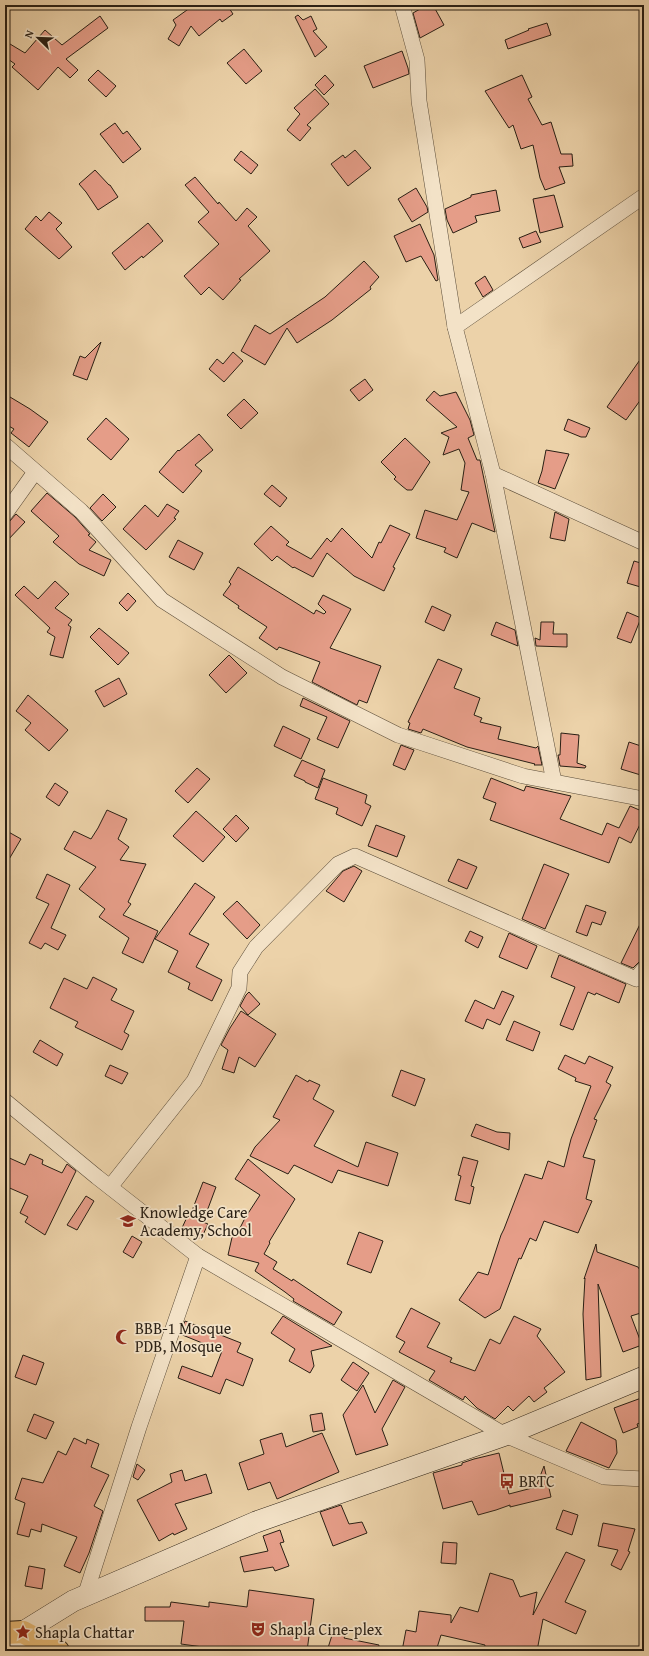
<svg xmlns="http://www.w3.org/2000/svg" width="649" height="1656" font-family="'Gentium Book Plus',serif">
	<rect width="100%" height="100%" fill="#ecd2a9"/>
	<filter id="stains"><feTurbulence type="fractalNoise" baseFrequency=".005" numOctaves="4"/><feColorMatrix values="0 0 0 0 .2 0 0 0 0 .09 0 0 0 0 .02 0 0 0 .5 -.17"/></filter>
	<radialGradient id="worn" r=".72"><stop offset=".6" stop-color="#630" stop-opacity="0"/><stop offset="1" stop-color="#630" stop-opacity=".3"/></radialGradient>
	<g fill="#e59d88" stroke="#291f14">
		<path d="M194 5H227L233 14 222 22 220 19 199 36 191 26 179 46 168 39 176 25 173 20Z"/>
		<path d="M427 5H433L444 25 420 38 413 13Z"/>
		<path d="M298 15 303 20 311 16 317 29 313 31 327 47 315 57 295 17Z"/>
		<path d="M100 16 108 28 66 59 78 70 70 78 58 67 38 90 12 67 15 64 5 57V41L25 53 45 30 62 45Z"/>
		<path d="M547 23 551 35 508 49 505 40 529 30 528 29Z"/>
		<path d="M244 49 262 71 246 84 227 63Z"/>
		<path d="M402 51 408 68 409 74 373 88 364 66Z"/>
		<path d="M98 70 116 86 106 97 88 80Z"/>
		<path d="M325 75 334 85 324 95 315 85Z"/>
		<path d="M522 75 532 97 528 99 542 125 551 122 561 154H572L573 166 559 167 565 183 545 190 540 178 533 145 521 149 513 125 509 128 485 91Z"/>
		<path d="M315 89 329 104 307 125 311 128 300 141 287 130 300 114 294 108Z"/>
		<path d="M115 123 123 134 127 131 141 149 123 163 100 134Z"/>
		<path d="M355 150 371 168 348 186 331 164 343 155 345 158Z"/>
		<path d="M241 151 258 165 251 174 234 160Z"/>
		<path d="M95 170 109 185H110L118 197 98 210 86 192 79 184Z"/>
		<path d="M195 177 218 204 219 202 236 221 247 208 257 217 248 226 270 251 239 279 241 280 223 300 209 287 201 295 184 276 219 244 198 222 209 212 185 185Z"/>
		<path d="M416 188 427 207 428 212 412 222 398 199Z"/>
		<path d="M496 190 500 211 475 216 477 222 453 233 447 220 445 209 471 197V195Z"/>
		<path d="M554 195 563 227 540 233 533 199Z"/>
		<path d="M49 212 62 223 56 229 72 247 59 259 25 229 36 216 41 221Z"/>
		<path d="M148 223 163 241 143 258 142 256 125 270 112 253Z"/>
		<path d="M420 224 434 255 438 280 436 281 421 256 406 262 394 236Z"/>
		<path d="M536 231 541 242 523 248 519 238Z"/>
		<path d="M364 261 379 277 370 287 371 289 332 320 297 343 287 328 265 365 241 351 255 325 270 334 325 297Z"/>
		<path d="M485 276 493 290 483 297 475 283Z"/>
		<path d="M101 342 87 380 73 375 80 356 85 358Z"/>
		<path d="M233 352 243 361 224 382 209 369 217 359 223 364Z"/>
		<path d="M644 354V395L626 420 607 407Z"/>
		<path d="M365 379 373 390 359 401 350 390Z"/>
		<path d="M434 391 440 396 456 392 470 420 474 435 468 438 477 460H480L495 532 472 523 457 558 444 552 446 548 416 538 425 510 457 520 469 492 461 490 465 463 459 449 443 455 449 437 441 433 457 427 426 400Z"/>
		<path d="M5 394 30 409 48 422 29 447 11 433 14 429 5 424Z"/>
		<path d="M244 399 258 413 241 429 227 415Z"/>
		<path d="M106 418 129 439 111 460 87 439Z"/>
		<path d="M568 419 590 428 586 437H581L564 430Z"/>
		<path d="M199 434 213 450 195 465 202 471 183 493 159 472 178 450 179 451Z"/>
		<path d="M405 438 430 462 412 490H407L402 486 394 479 396 477 381 462Z"/>
		<path d="M546 450 569 454 555 489 538 483 542 471Z"/>
		<path d="M272 485 287 498 280 507 264 494Z"/>
		<path d="M47 493 75 517 90 534 88 535 96 542 89 550 111 560 104 576 79 564 53 542 59 536 31 511Z"/>
		<path d="M103 494 116 507 102 521 90 508Z"/>
		<path d="M167 504 179 511 174 518 176 519 146 550 123 529 145 505 158 517Z"/>
		<path d="M555 512 569 519 565 541 550 538Z"/>
		<path d="M16 514 25 522 5 543V523L9 522Z"/>
		<path d="M390 525 410 534 393 567 395 568 384 591 354 576 327 553 313 577 294 567 293 568 277 556 272 561 254 544 271 526 289 542 286 545 311 559 327 538 331 542 342 528 372 558 379 542 381 543Z"/>
		<path d="M178 540 203 553 194 570 169 557Z"/>
		<path d="M634 561 644 564V588L627 583Z"/>
		<path d="M238 567 314 614 316 610 324 614 326 612 318 604 323 595 351 609 330 648 381 666 367 703 359 700 357 705 312 682 320 662 279 647 277 650 259 638 267 627 238 608 239 606 223 595 231 584 229 582Z"/>
		<path d="M55 581 69 594 55 608 72 620 68 625 71 627 63 658 50 655 55 637 47 632 50 628 15 595 24 586 38 599Z"/>
		<path d="M128 593 136 601 127 611 119 603Z"/>
		<path d="M432 606 451 615 444 631 425 622Z"/>
		<path d="M627 612 641 618 631 643 617 638Z"/>
		<path d="M496 622 515 630 518 646 491 635Z"/>
		<path d="M541 622H554L553 634H567V647L536 646 535 638 540 640Z"/>
		<path d="M99 628 129 653 118 665 90 637Z"/>
		<path d="M229 655 247 673 226 693 209 675Z"/>
		<path d="M438 659 462 669 454 688 480 698 474 715 482 718 480 722 501 727 498 739 536 748 538 746 542 765H534L535 764 467 747 423 729 421 733 408 729 410 723 408 722Z"/>
		<path d="M119 678 127 694 104 707 95 691Z"/>
		<path d="M28 695 68 730 49 751 25 730 31 723 16 711Z"/>
		<path d="M303 698 350 721 338 748 317 739 327 717 300 706Z"/>
		<path d="M283 726 310 739 301 759 274 746Z"/>
		<path d="M561 733 579 735 577 763 586 766 585 768 560 766 558 755H560Z"/>
		<path d="M629 742 644 747V776L621 769Z"/>
		<path d="M401 745 414 750 405 770 393 765Z"/>
		<path d="M302 760 325 770 318 788 305 782V781L294 776Z"/>
		<path d="M197 768 210 779 188 803 175 791Z"/>
		<path d="M323 778 367 795 365 803 371 806 362 826 336 814 338 808 315 799Z"/>
		<path d="M491 778 524 791 526 786 571 796 560 819 602 835 607 823 619 828 630 806 644 812V816L631 843 619 837 609 863 490 820 496 803 483 798Z"/>
		<path d="M55 783 68 792 59 806 46 797Z"/>
		<path d="M107 810 127 819 118 839 129 847 120 860 146 864 128 902 131 904 123 915 158 931 143 963 122 953 129 938 99 917 105 909 79 889 96 867 64 849 74 831 91 839 98 828Z"/>
		<path d="M196 811 225 837 203 862 173 836Z"/>
		<path d="M236 815 249 828 236 842 223 829Z"/>
		<path d="M376 825 405 836 397 857 368 846Z"/>
		<path d="M5 830 21 839 5 866Z"/>
		<path d="M458 859 477 867 467 889 448 881Z"/>
		<path d="M544 864 569 874 545 929 522 919Z"/>
		<path d="M354 866 362 871 344 902 326 891 343 871Z"/>
		<path d="M47 874 70 885 51 928 66 935 58 950 45 943 41 949 29 943 49 904 36 898Z"/>
		<path d="M195 883 215 897 189 934 209 944 196 967 222 980 212 1001 188 989 190 983 168 972 178 951 155 939Z"/>
		<path d="M237 901 260 925 247 939 223 914Z"/>
		<path d="M586 905 606 912 601 925 592 922 587 936 576 932Z"/>
		<path d="M644 916V960L640 961 633 968 621 963Z"/>
		<path d="M470 931 483 937 478 948 465 941Z"/>
		<path d="M509 933 537 946 527 969 499 957Z"/>
		<path d="M559 955 626 984 619 1003 596 993 595 995 588 992 573 1030 560 1025 575 987 551 977Z"/>
		<path d="M93 977 117 989 111 1000 134 1011 124 1032 129 1035 122 1050 75 1027 78 1022 50 1008 64 978 87 989Z"/>
		<path d="M502 991 514 996 500 1025 487 1019 483 1029 465 1021 475 1000 494 1009Z"/>
		<path d="M249 992 260 1004 248 1015 240 1006 246 995Z"/>
		<path d="M241 1011 276 1034 255 1067 239 1057 234 1073 222 1069 228 1050 221 1045 230 1028Z"/>
		<path d="M514 1021 540 1032 533 1051 506 1040Z"/>
		<path d="M40 1040 63 1054 57 1066 33 1052Z"/>
		<path d="M565 1055 585 1064 589 1056 613 1067 606 1082 611 1085 594 1119 597 1120 583 1157 595 1160 586 1199 592 1201 578 1233 544 1221 536 1241 530 1238 521 1259 519 1258 500 1309 485 1318 459 1300 478 1272 488 1275 501 1235 504 1229 525 1174 542 1179 548 1161 564 1167 571 1139 591 1086 575 1081 576 1078 558 1069Z"/>
		<path d="M110 1065 128 1073 122 1084 105 1076Z"/>
		<path d="M401 1070 425 1079 415 1106 392 1096Z"/>
		<path d="M296 1075 308 1082 309 1080 320 1085 313 1099 334 1111 314 1146 358 1167 366 1142 398 1153 388 1186 338 1170 332 1183 294 1165 288 1174 250 1156 255 1147 280 1120 273 1117Z"/>
		<path d="M476 1124 497 1132 510 1133 509 1150 471 1136Z"/>
		<path d="M30 1154 43 1160 42 1164 62 1173 67 1164 76 1171 45 1235 25 1222 28 1217 20 1213 28 1196 5 1186V1156L25 1165Z"/>
		<path d="M463 1157 478 1161 471 1186 474 1187 470 1204 455 1200 461 1176 458 1175Z"/>
		<path d="M248 1159 295 1199 269 1242 270 1243 264 1254 277 1262 273 1269 292 1281 293 1279 342 1312 334 1325 293 1301 294 1299 285 1292 255 1271 259 1263 228 1255 233 1233 237 1234 245 1218 260 1195 235 1179Z"/>
		<path d="M203 1182 216 1187 203 1222 208 1224 201 1239 181 1230 188 1215 190 1216Z"/>
		<path d="M86 1196 94 1201 77 1230 67 1225Z"/>
		<path d="M359 1232 383 1241 371 1273 347 1264Z"/>
		<path d="M132 1236 142 1242 133 1258 123 1252Z"/>
		<path d="M596 1244 597 1252 638 1267 644 1277V1312L631 1316 642 1345 623 1352 598 1284 601 1377 586 1380 583 1314 585 1278 584 1279Z"/>
		<path d="M411 1308 440 1323 427 1347 452 1358 450 1362 475 1371 490 1339 500 1344 514 1316 541 1329 537 1336 565 1372 544 1388 547 1392 534 1402 529 1396 513 1411 508 1406 495 1419 477 1408 465 1396 463 1400 429 1380 435 1371 399 1352 405 1342 396 1337Z"/>
		<path d="M283 1316 332 1346 311 1351 314 1366 310 1373 289 1361 295 1349 271 1333Z"/>
		<path d="M185 1321 241 1343 237 1352 253 1359 243 1386 226 1379 220 1394 178 1378 182 1366 212 1377 222 1351 180 1334Z"/>
		<path d="M23 1355 44 1363 36 1385 15 1377Z"/>
		<path d="M353 1362 369 1373 357 1391 341 1380Z"/>
		<path d="M393 1380 405 1387 382 1429 388 1445 356 1455 343 1415 363 1385 375 1413Z"/>
		<path d="M644 1397V1422L637 1424 638 1427 623 1433 614 1408Z"/>
		<path d="M322 1413 325 1430 313 1432 310 1415Z"/>
		<path d="M34 1414 54 1422 46 1439 27 1431Z"/>
		<path d="M581 1422 616 1440 617 1453 609 1468 566 1451Z"/>
		<path d="M282 1433 286 1447 322 1433 339 1472 277 1499 270 1482 248 1490 239 1463 264 1454 260 1440Z"/>
		<path d="M74 1438 86 1444 87 1439 99 1444 91 1467 109 1475 94 1506 103 1511 89 1553 80 1573 64 1566 77 1537 42 1524 41 1532 31 1529 29 1537 17 1534 25 1503 15 1499 22 1478 43 1483 58 1451 66 1455Z"/>
		<path d="M499 1453 509 1494 536 1487 544 1466 551 1497 510 1507V1505L496 1510 478 1515 472 1501 443 1509 433 1473 462 1465V1463L474 1459Z"/>
		<path d="M137 1464 145 1470 138 1480 133 1477Z"/>
		<path d="M182 1470 185 1481 206 1474 212 1493 175 1504 187 1529 174 1535 173 1533 159 1541 137 1500 172 1482 170 1474Z"/>
		<path d="M341 1505 349 1524 362 1522 367 1533 333 1546 320 1512Z"/>
		<path d="M563 1510 578 1515 572 1535 556 1529Z"/>
		<path d="M603 1523 635 1529 628 1551 630 1552 621 1570 611 1565 618 1550 598 1546Z"/>
		<path d="M280 1530 284 1542 280 1543 289 1566 275 1571 273 1567 244 1572 240 1557 268 1551 263 1536Z"/>
		<path d="M443 1542 457 1543 456 1564 441 1563Z"/>
		<path d="M566 1552 585 1560 565 1602 586 1611 576 1634 543 1619 537 1651H484L485 1645 441 1635 436 1651H402L406 1630 416 1632 419 1611 451 1615V1623L460 1607 478 1612 490 1573 513 1580 520 1597 537 1592 533 1615Z"/>
		<path d="M29 1566 45 1569 42 1589 25 1586Z"/>
		<path d="M249 1590 314 1599 307 1651H203V1647L181 1644 184 1621H145V1607H170L171 1602 209 1607V1602L247 1607Z"/>
		<path d="M333 1632 345 1636 344 1638 379 1645 378 1651H327Z"/>
	</g>
	<g fill="none" stroke-linecap="round" stroke-linejoin="round">
		<g stroke="#5a4c39" stroke-width="16">
			<g id="minor">
				<path d="M402 5 417 60 419 101 455 327"/>
				<path d="M5 445 81 511 162 600 282 677 398 735 523 776 644 799"/>
				<path d="M493 474 644 543"/>
				<path d="M5 514 35 472"/>
				<path d="M554 782 493 474 455 327 644 196"/>
				<path d="M5 1101 97 1177 198 1256 505 1435 604 1477 644 1479"/>
				<path d="M110 1187 194 1081 239 988 240 972 256 947 338 864 355 856 636 979 644 969"/>
				<path d="M85 1596 139 1427 198 1256"/>
			</g>
		</g>
		<g stroke="#5a4c39" stroke-width="20">
			<path id="tertiary" d="M15 1651 23 1632"/>
		</g>
		<g stroke="#291f14" stroke-width="22">
			<path id="secondary" d="M23 1632 73 1601 256 1522 505 1435 644 1377"/>
		</g>
		<g stroke="#291f14" stroke-width="24">
			<path id="trunk" d="M5 1633 23 1632 58 1651"/>
		</g>
		<use href="#minor" stroke="#f3e2c7" stroke-width="15"/>
		<use href="#tertiary" stroke="#f3e2c7" stroke-width="18"/>
		<use href="#secondary" stroke="#f3e2c7" stroke-width="21"/>
		<use href="#trunk" stroke="#e6b974" stroke-width="22"/>
	</g>
	<defs>
		<g id="school-bare" transform="scale(1.2)"><path d="M0-5L7-2L0 1L-7-2ZM-4 1L0 2.5L4 1V4Q0 6-4 4Z" fill="#8f2418" stroke="#f3e2c7" stroke-width="2.5" paint-order="stroke"/></g>
		<g id="mosque-bare" transform="scale(1.2)"><path d="M3.5-4.9A6 6 0 1 0 3.5 4.9A5 5 0 1 1 3.5-4.9Z" fill="#8f2418" stroke="#f3e2c7" stroke-width="2.5" paint-order="stroke"/></g>
		<g id="bus-bare" transform="scale(1.2)"><path d="M-5-6H5V4H4V6H2V4H-2V6H-4V4H-5ZM-3.5-4V0h7V-4ZM-3.5 1.2v1.5H-2V1.2ZM2 1.2v1.5H3.5V1.2Z" fill="#8f2418" stroke="#f3e2c7" stroke-width="2.5" paint-order="stroke"/></g>
		<g id="theatre-bare" transform="scale(1.2)"><path d="M-5-5.5Q0-4 5-5.5V0Q5 5 0 6Q-5 5-5 0ZM-3.3-2.5H-1v1.5H-3.3ZM1-2.5H3.3v1.5H1ZM-2.8 1Q0 5.5 2.8 1Z" fill="#8f2418" stroke="#f3e2c7" stroke-width="2.5" paint-order="stroke"/></g>
		<g id="sight-bare" transform="scale(1.2)"><path d="M0-6L1.8-2.2L6-1.7L2.9 1.2L3.7 5.4L0 3.3L-3.7 5.4L-2.9 1.2L-6-1.7L-1.8-2.2Z" fill="#8f2418" stroke="#f3e2c7" stroke-width="2.5" paint-order="stroke"/></g>
	</defs>
	<g fill-rule="evenodd">
		<use href="#school-bare" x="128" y="1221"/>
		<use href="#mosque-bare" x="123" y="1337"/>
		<use href="#bus-bare" x="507" y="1481"/>
		<use href="#theatre-bare" x="258" y="1629"/>
		<use href="#sight-bare" x="23" y="1632"/>
	</g>
	<g text-anchor="middle" dominant-baseline="central" stroke-width="3.5" stroke-linejoin="round" paint-order="stroke">
		<g font-size="16" fill="#291f14" stroke="#f3e2c7" text-anchor="start">
			<text x="140" y="1212">Knowledge Care<tspan x="140" dy="18">Academy, School</tspan></text>
			<text x="135" y="1328">BBB-1 Mosque<tspan x="135" dy="18">PDB, Mosque</tspan></text>
			<text x="519" y="1481">BRTC</text>
			<text x="270" y="1629">Shapla Cine-plex</text>
			<text x="35" y="1632">Shapla Chattar</text>
		</g>
	</g>
	<rect width="649" height="1656" fill="none" stroke="#ecd2a9" stroke-width="20"/>
	<rect x="6" y="6" width="637" height="1644" fill="none" stroke="#291f14" stroke-width="2"/>
	<rect x="10" y="10" width="629" height="1636" fill="none" stroke="#291f14"/>
	<g transform="translate(38 38) rotate(293)" stroke="#f3e2c7" stroke-width="3" paint-order="stroke">
	<path d="M0-3L7 15L0 10L-7 15Z" fill="#291f14"/>
	<text y="-6" font-size="11" font-weight="bold" text-anchor="middle" fill="#291f14">N</text>
	</g>
	<rect width="100%" height="100%" filter="url(#stains)"/>
	<rect width="100%" height="100%" fill="url(#worn)"/>
</svg>
